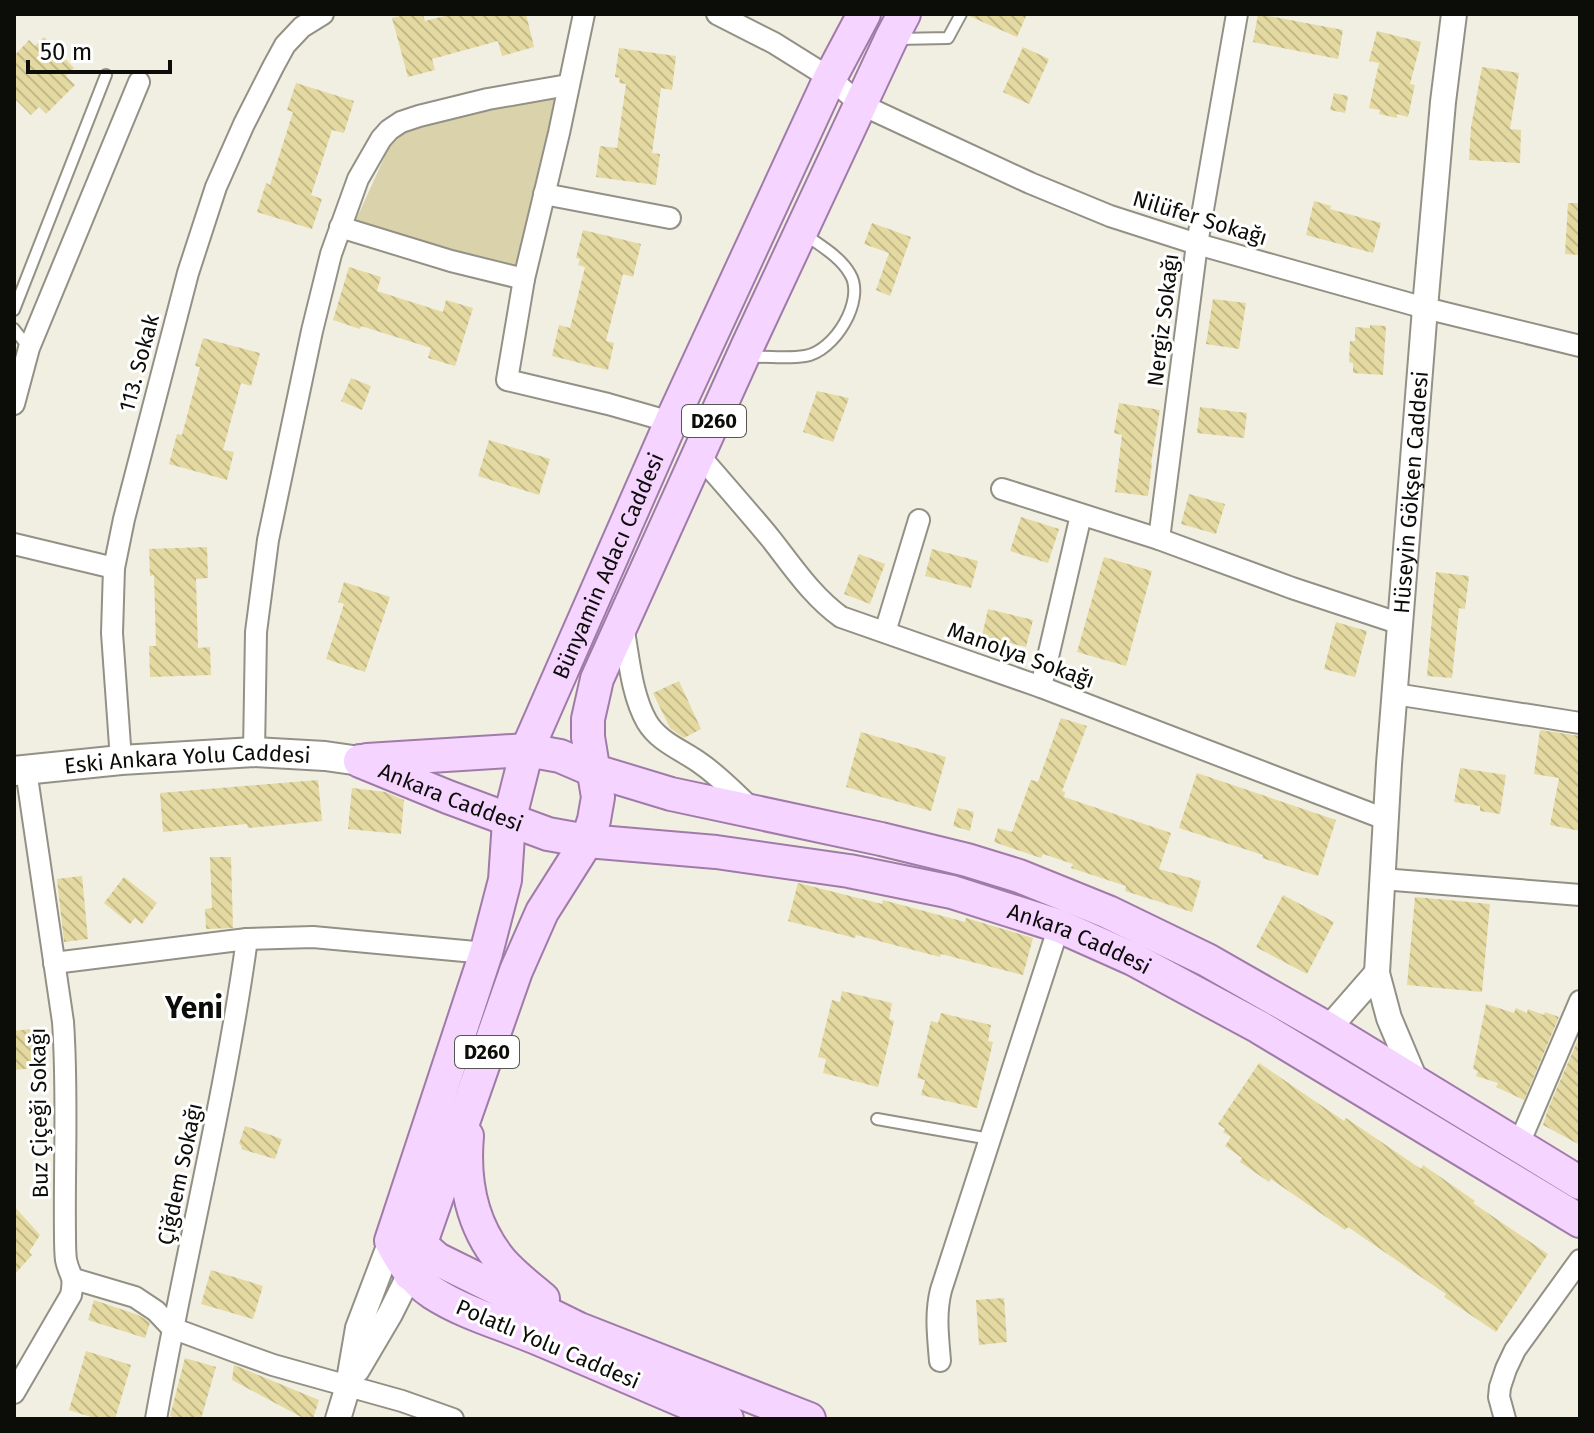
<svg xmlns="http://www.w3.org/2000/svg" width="1594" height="1433" font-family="'Fira Sans',sans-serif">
	<defs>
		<pattern id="building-back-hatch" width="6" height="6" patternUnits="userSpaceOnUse" patternTransform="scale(2)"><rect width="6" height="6" fill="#e4d9a1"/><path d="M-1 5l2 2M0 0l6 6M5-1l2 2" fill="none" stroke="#c2b989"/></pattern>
	</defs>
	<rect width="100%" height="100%" fill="#f1efe2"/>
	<path fill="#dad2ab" d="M561 92 518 267 436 249 355 222 395 134Z"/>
	<g fill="url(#building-back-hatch)">
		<path d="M409 14H423L425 21 453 14H526L534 47 502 56 498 41 432 59 435 70 408 77 392 18Z"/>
		<path d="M969 14H1027L1017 37 969 16Z"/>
		<path d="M1258 14 1343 30 1338 59 1253 42Z"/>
		<path d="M1377 31 1421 42 1410 84 1415 85 1408 117 1397 114V118L1379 114 1380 110 1369 108 1379 63 1369 61Z"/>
		<path d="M44 37 74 68 66 76 75 85 46 114 39 107 31 115 14 98V56L29 40 35 46Z"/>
		<path d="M1023 47 1049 59 1029 104 1003 92Z"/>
		<path d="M619 48 676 56 672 90 661 88 652 153 660 154 656 185 596 177 600 146 617 148 626 84 619 83 620 78 615 77Z"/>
		<path d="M1482 67 1519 73 1510 129 1521 130 1520 163 1469 160 1471 127Z"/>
		<path d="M296 83 354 101 344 133 332 130 324 155 311 195 322 199 312 229 257 212 266 183 270 185 293 112 287 110Z"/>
		<path d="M1334 93 1348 96 1345 113 1330 110Z"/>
		<path d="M1314 201 1331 206 1330 209 1381 223 1373 253 1306 235Z"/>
		<path d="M1568 203H1580V255L1565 254Z"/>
		<path d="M872 223 911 237 890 296 876 290 889 253 864 244Z"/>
		<path d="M583 230 641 244 633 277 623 274 606 341 614 343 608 370 552 356 559 325 570 328 585 267 578 265 580 259 576 258Z"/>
		<path d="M349 267 381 277 377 291 443 312 446 300 473 308 455 366 428 358 431 348 361 326 360 329 333 320Z"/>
		<path d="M1213 299 1246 303 1239 349 1206 344Z"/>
		<path d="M1370 325 1386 326 1383 375 1353 373V363L1349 362 1350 341H1355V327L1370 328Z"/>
		<path d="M203 338 260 353 251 386 241 383 223 450 234 452 227 480 169 464 177 434 182 435 200 367 195 366Z"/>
		<path d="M351 378 371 386 362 410 341 401Z"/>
		<path d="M817 391 849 398 833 442 803 432Z"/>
		<path d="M1119 403 1160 410 1151 463H1152L1148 496 1115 492 1122 435 1114 433Z"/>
		<path d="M1200 407 1247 413 1244 438 1197 433Z"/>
		<path d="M489 440 550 459 539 495 478 476Z"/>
		<path d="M1189 494 1225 504 1216 534 1181 524Z"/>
		<path d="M1021 517 1059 529 1048 563 1010 551Z"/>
		<path d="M207 547 208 578 196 579 198 648 210 647 211 675 150 677 149 646H156L154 575 150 576 149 549Z"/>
		<path d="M932 549 978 561 971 588 925 576Z"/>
		<path d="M859 554 885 564 870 604 844 594Z"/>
		<path d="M1104 557 1152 571 1126 666 1077 652Z"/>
		<path d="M1436 572 1469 576 1465 609 1459 608 1452 678 1427 676Z"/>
		<path d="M344 582 390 597 365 672 326 659 344 604 338 602Z"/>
		<path d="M988 609 1033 620 1026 647 982 636Z"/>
		<path d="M1336 622 1367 631 1355 677 1324 669Z"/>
		<path d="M679 681 701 729 684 738 670 728 653 693Z"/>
		<path d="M1061 718 1087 726 1062 791 1065 792 1064 797 1171 833 1159 869 1201 881 1192 912 1125 891 1126 886 1071 868 1073 864 1043 854 1041 858 994 842 998 828 1012 832 1031 780 1038 782Z"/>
		<path d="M1540 730 1580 736V831L1550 825 1559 778 1534 774Z"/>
		<path d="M861 732 946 757 931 811 846 787Z"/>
		<path d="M1460 768 1506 775 1500 814 1480 811V806L1454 802Z"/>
		<path d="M1197 773 1336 820 1318 876 1262 858 1263 855 1179 828Z"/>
		<path d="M318 780 322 821 248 828 247 824 163 832 160 793Z"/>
		<path d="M352 788 385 792 404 800 401 834 348 829Z"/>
		<path d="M958 808 974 812 970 831 953 826Z"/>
		<path d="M210 857H231L233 928 206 929 205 909 212 908Z"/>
		<path d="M82 876 88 939 64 942 57 879Z"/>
		<path d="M124 877 157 903 142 924 135 918 130 924 104 903Z"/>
		<path d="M798 883 882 904 883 900 965 922 966 918 1033 938 1023 975 941 954 940 957 856 935 855 938 788 921Z"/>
		<path d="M1283 895 1334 922 1307 974 1256 947Z"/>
		<path d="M1415 897 1490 904 1482 992 1407 985Z"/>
		<path d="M842 991 892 1003 889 1019 894 1021 878 1087 823 1073 826 1059 818 1057 832 1000 840 1002Z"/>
		<path d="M1486 1004 1514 1013 1516 1008 1527 1013 1528 1009 1544 1015 1545 1012 1559 1017 1524 1100 1496 1087 1498 1083 1476 1076 1478 1071 1473 1069Z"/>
		<path d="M941 1013 991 1025 988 1041 993 1042 977 1108 921 1095 925 1080 917 1078 931 1021 938 1023Z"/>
		<path d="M38 1028 43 1067 14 1070V1031Z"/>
		<path d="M1580 1035V1145L1543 1125 1548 1109Z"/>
		<path d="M1259 1063 1344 1121 1346 1118 1421 1169 1423 1165 1475 1201 1473 1203 1548 1254 1496 1332 1444 1297 1446 1294 1348 1227 1345 1230 1271 1179 1269 1182 1240 1162 1242 1158 1225 1146 1231 1137 1223 1132 1225 1129 1218 1124Z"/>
		<path d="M245 1126 282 1139 275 1159 241 1149 242 1146 239 1144Z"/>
		<path d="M14 1206 40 1235 29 1252 32 1255 14 1275Z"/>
		<path d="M211 1270 263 1286 253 1319 201 1304Z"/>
		<path d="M1004 1298 1007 1342 979 1345 976 1300Z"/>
		<path d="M94 1300 138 1315 148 1321 150 1323 145 1338 88 1320Z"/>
		<path d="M86 1351 131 1365 115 1419H97L69 1410Z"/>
		<path d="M185 1358 216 1367 201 1419H181L170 1416Z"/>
		<path d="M234 1365 319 1400 313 1419H305L232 1380Z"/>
	</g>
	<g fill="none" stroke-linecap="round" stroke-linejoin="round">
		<g stroke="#939185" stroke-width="14">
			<g id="service">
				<path d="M897 39 948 38 961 14"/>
				<path d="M14 310 106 75"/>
				<path d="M14 329 29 348"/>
				<path d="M749 357C767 356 788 359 805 356 834 352 866 300 850 274 840 256 819 245 803 233"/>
				<path d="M877 1119 990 1139"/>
			</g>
		</g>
		<g stroke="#939185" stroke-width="24">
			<g id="minor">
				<path d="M584 14 559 133 524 279 507 380 608 404 671 422"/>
				<path d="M717 14 774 43 830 78 860 104 1030 183 1110 216 1197 244 1425 308 1580 346"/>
				<path d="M544 194 670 218"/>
				<path d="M340 227 451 261 524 279"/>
				<path d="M14 404 29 348 139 82"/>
				<path d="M699 455C723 483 748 511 771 539 793 567 812 596 841 617L1041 687 1385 819"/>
				<path d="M1002 489 1159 539 1292 588 1401 624"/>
				<path d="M1159 539 1197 244 1237 14"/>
				<path d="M14 544 114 568"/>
				<path d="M623 626C629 657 631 694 647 722 659 742 682 750 700 763 719 776 735 793 751 808"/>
				<path d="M885 632 919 520"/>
				<path d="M1041 687 1081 515"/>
				<path d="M1395 694 1580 723"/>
				<path d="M254 752 256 632 268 540 312 331 331 254 358 179 381 139 389 130 401 122 419 116 488 99 568 85"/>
				<path d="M121 760 112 633 114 568 124 519 188 273 216 187 244 124 273 67 285 45 302 27 323 14"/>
				<path d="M1382 879 1580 895"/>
				<path d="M54 963 247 939 313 937 486 953"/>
				<path d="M1518 1146 1580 1001"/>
				<path d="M74 1279 135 1297 156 1311 172 1328 234 1351 273 1365 402 1401 453 1419"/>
				<path d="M940 1361C938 1336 935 1314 941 1290L1059 926"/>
				<path d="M14 1393 71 1295C75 1274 70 1278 66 1260 65 1252 65 1243 65 1235 64 1164 68 1093 63 1022L26 770"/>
				<path d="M156 1419C184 1259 225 1100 247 939"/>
				<path d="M1505 1419 1499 1397 1500 1387 1506 1369 1515 1350 1580 1260"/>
			</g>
		</g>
		<g stroke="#939185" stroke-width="28">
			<g id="tertiary">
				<path d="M1328 1029 1377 973"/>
				<path id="s1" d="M1416 1082 1389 1018 1377 973 1389 764 1425 308 1443 102 1454 14"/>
				<path d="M357 1370 390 1314 410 1274"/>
				<path d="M338 1419 348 1386 358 1328 391 1241"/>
			</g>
		</g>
		<g stroke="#939185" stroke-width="32">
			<g id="secondary">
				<path id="s2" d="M14 771 121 760 254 752 325 756 360 761"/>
			</g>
		</g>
		<g stroke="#a07ba9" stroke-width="36">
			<g id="primary">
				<path d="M367 760 527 750 560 756 595 771 671 794 881 839 967 860 1019 876 1108 912 1207 960 1328 1029 1580 1183"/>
				<path id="s3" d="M360 761 448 797 548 834 587 841 716 852 849 871 952 892 1059 926 1133 959 1259 1027 1580 1221"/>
				<path d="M467 1136C463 1181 472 1226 501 1261 513 1275 529 1287 543 1299"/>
				<path d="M420 1244 437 1259 579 1329 809 1419"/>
				<path d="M410 1274 516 971 542 912 587 841 594 820 598 797 588 737V719L597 679 748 345 891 39 904 14"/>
				<path id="s4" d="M727 1419C663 1393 599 1364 534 1337 501 1323 464 1313 433 1293 413 1280 402 1262 391 1241L486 953 505 880 509 821 527 750 671 422 830 78 864 14"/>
			</g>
		</g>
		<use href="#service" stroke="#fff" stroke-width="10"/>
		<use href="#minor" stroke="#fff" stroke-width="20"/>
		<use href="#tertiary" stroke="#fff" stroke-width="24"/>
		<use href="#secondary" stroke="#fff" stroke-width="28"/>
		<use href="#primary" stroke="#f5d4ff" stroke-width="32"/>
	</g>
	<g text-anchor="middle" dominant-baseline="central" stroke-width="6" stroke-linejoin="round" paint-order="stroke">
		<g fill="#fff" stroke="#555552" stroke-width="2">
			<rect x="682" y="405" width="64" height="32" rx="6"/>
			<rect x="455" y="1036" width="64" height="32" rx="6"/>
		</g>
		<g font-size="20" font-weight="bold" fill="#0c0c08">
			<text x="714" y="421">D260</text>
			<text x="487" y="1052">D260</text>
		</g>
		<g font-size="22" fill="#0c0c08" stroke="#fff">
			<text transform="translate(1200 218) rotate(17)">Nilüfer Sokağı</text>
			<text transform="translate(1163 320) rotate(-83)">Nergiz Sokağı</text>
			<text transform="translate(139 363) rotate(-75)">113. Sokak</text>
			<text stroke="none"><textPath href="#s1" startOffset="598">Hüseyin Gökşen Caddesi</textPath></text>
			<text stroke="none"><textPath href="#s4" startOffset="1100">Bünyamin Adacı Caddesi</textPath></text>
			<text transform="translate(1021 655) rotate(20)">Manolya Sokağı</text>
			<text stroke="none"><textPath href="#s2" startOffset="174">Eski Ankara Yolu Caddesi</textPath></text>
			<text stroke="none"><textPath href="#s3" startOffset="98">Ankara Caddesi</textPath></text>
			<text stroke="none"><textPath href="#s3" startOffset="746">Ankara Caddesi</textPath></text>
			<text transform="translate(39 1113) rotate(-91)">Buz Çiçeği Sokağı</text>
			<text transform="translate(180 1174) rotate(-78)">Çiğdem Sokağı</text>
			<text transform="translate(548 1344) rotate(23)">Polatlı Yolu Caddesi</text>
		</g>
		<g font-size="30" font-weight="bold" fill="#0c0c08" stroke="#fff">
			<text x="194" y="1008">Yeni</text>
		</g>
	</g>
	<rect width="1594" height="1433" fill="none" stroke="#0c0c08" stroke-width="32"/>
	<path d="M28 60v12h142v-12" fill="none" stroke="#0c0c08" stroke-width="4"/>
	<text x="40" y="60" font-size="24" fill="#0c0c08" stroke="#ffffff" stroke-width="6" paint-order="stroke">50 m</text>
</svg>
